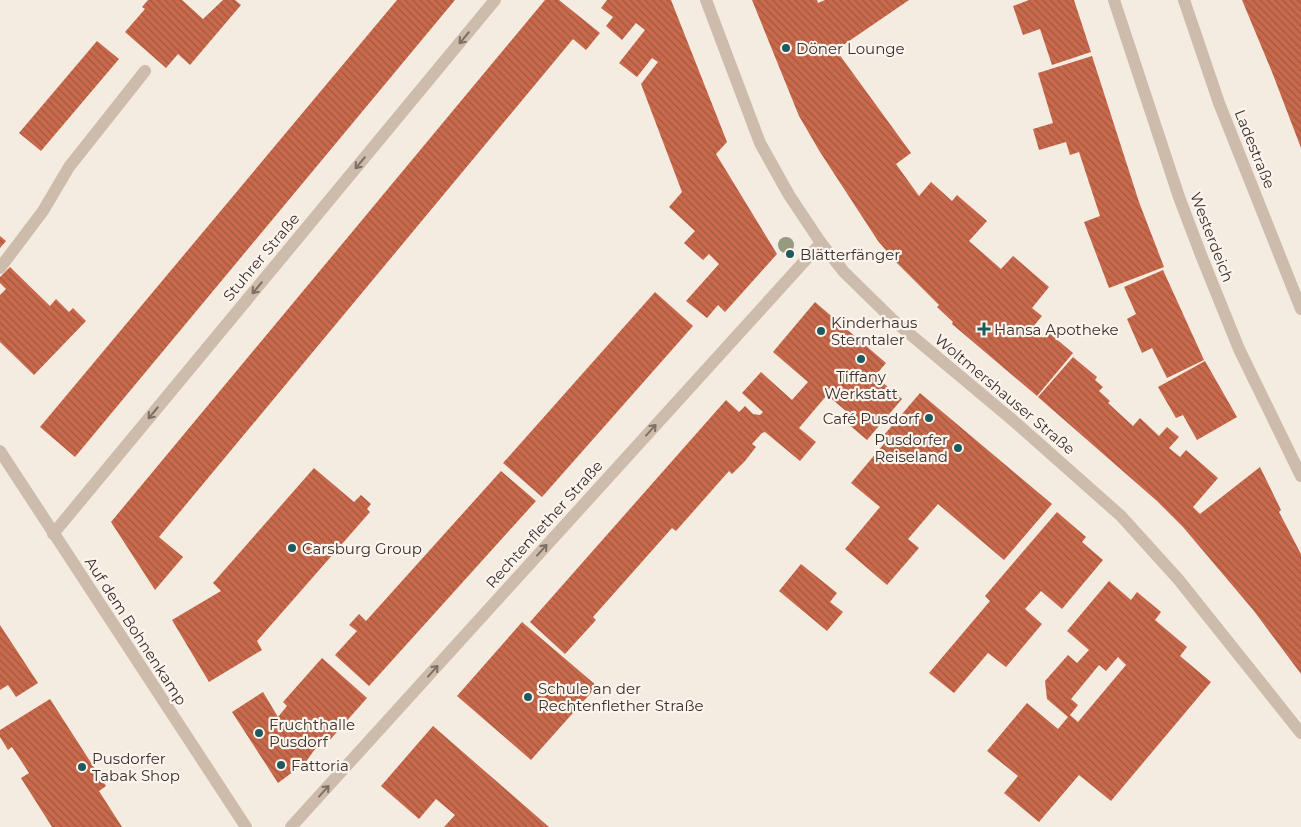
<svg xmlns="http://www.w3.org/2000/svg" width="1301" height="827" font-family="Montserrat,sans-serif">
	<defs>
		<pattern id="building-back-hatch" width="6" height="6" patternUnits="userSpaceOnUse" patternTransform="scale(1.25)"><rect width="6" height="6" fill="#c8694b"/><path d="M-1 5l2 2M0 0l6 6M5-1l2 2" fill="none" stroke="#a4573f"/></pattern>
	</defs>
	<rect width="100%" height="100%" fill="#f4ebe1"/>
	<g fill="url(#building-back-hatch)" fill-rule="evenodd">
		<path d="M148 0H182L203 19 223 0H235L241 5 190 65 178 54 166 68 125 32 145 9 142 7Z"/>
		<path d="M397 0H455L75 457 40 427Z"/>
		<path d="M545 0H559L600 33 586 50 573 39 159 537 183 557 155 590 111 522Z"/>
		<path d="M607 0H671L727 142 716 154 777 254 725 312 718 305 707 318 686 301 719 264 709 254 703 260 684 243 695 231 669 207 682 192 641 84 658 62 652 58 637 77 619 63 645 30 636 23 622 40 606 26 613 17 601 8Z"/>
		<path d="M752 0H817L818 3 825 0H909L836 50 911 153 896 164 919 196 931 182 952 201 957 195 987 221 969 241 1001 269 1013 256 1049 287 1032 308 1042 316 1032 328 1043 338 1048 332 1073 353 1037 396 952 324 953 322 937 307 939 305 896 262 878 241 820 152 799 116Z"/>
		<path d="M1029 0H1074L1091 52 1052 65 1040 29 1023 35 1013 6Z"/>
		<path d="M1242 0H1301V148L1272 72Z"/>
		<path d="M97 41 119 59 41 151 19 133Z"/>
		<path d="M1092 56 1139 202 1164 267 1109 288 1084 222 1100 216 1079 152 1070 155 1066 142 1039 150 1033 129 1053 123 1038 73Z"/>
		<path d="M0 236 6 241 0 248Z"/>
		<path d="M10 267 50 306 56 299 69 312 73 308 86 321 34 375 0 342V295L6 289 0 283V277Z"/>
		<path d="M1163 270 1204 360 1167 378 1152 348 1142 353 1127 319 1136 314 1124 287Z"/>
		<path d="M655 292 693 326 542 497 503 463Z"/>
		<path d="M815 302 886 363 875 376 902 399 867 440 840 417 846 411 827 395 799 428 816 442 800 461 765 432 762 433 752 444 756 447 745 461 732 474 729 471 676 531 672 528 593 617 596 620 565 654 530 622 726 400 739 412 745 406 753 414 760 415 763 412 742 393 761 372 792 400 808 382 773 352Z"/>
		<path d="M1073 357 1097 377 1095 380 1103 387 1099 391 1110 401 1108 403 1133 426 1140 418 1159 436 1167 427 1179 437 1169 448 1180 457 1186 450 1218 478 1193 507 1200 514 1260 467 1281 510 1279 512 1301 554V674L1254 611 1183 527 1157 501 1038 397Z"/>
		<path d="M1205 361 1237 417 1197 440 1183 415 1176 418 1158 387Z"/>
		<path d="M920 393 1052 504 1004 560 938 504 908 539 919 548 887 585 845 549 880 507 851 483 888 439 884 435Z"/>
		<path d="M314 468 354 502 361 495 371 504 367 509 370 512 257 641 262 650 209 682 172 620 221 591 213 583Z"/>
		<path d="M501 471 536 501 369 686 335 655 357 631 349 625 359 614 366 621Z"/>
		<path d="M1057 512 1086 537 1082 542 1103 560 1062 609 1041 591 1025 609 1042 624 1006 667 988 653 954 693 929 673 990 601 985 596Z"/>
		<path d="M801 564 837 593 830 602 843 612 827 631 779 591Z"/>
		<path d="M1109 581 1131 600 1137 592 1161 612 1155 620 1187 647 1180 656 1211 682 1111 801 1079 775 1039 822 1004 793 1018 776 987 751 1027 703 1058 729 1068 717 1047 699 1045 681 1068 655 1077 663 1089 650 1067 631ZM1118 657 1126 665 1078 722 1070 715 1078 705 1071 699 1099 665 1106 671Z"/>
		<path d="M522 622 597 686 531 760 457 696Z"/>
		<path d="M0 625 38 683 16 697 8 685 0 690Z"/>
		<path d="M322 658 367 698 328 742 323 738 305 763 278 783 232 712 263 692 278 717 287 706 283 702Z"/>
		<path d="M50 699 106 786 99 791 122 827H52L21 778 29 773 12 747 8 750 0 737V730Z"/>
		<path d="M433 726 549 827H444L455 815 436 799 419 819 381 786Z"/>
	</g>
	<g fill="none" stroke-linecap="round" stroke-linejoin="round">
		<path stroke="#cdbbac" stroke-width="12" d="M0 268 43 211 69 167 145 71"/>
		<g stroke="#cdbbac" stroke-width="12">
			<path d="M1114 0 1179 197 1201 255 1239 349 1301 476"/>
			<path d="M1184 0 1219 103 1301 309"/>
			<path d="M0 451 246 827"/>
			<path d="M53 534 495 0"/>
			<path d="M291 827 821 243"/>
		</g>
		<path stroke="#cdbbac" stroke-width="12" d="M706 0 760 143 789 195 821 243 844 272 893 320 1016 423 1121 516 1178 579 1301 733"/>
	</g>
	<circle fill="#969b7f" cx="786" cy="245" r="8"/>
	<defs><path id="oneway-shaft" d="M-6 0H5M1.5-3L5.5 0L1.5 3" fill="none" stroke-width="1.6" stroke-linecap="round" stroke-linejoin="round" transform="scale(1.25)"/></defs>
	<g stroke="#7d6f65">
		<use href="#oneway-shaft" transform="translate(464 38) rotate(130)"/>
		<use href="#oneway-shaft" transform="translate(360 163) rotate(130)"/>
		<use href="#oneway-shaft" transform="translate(257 288) rotate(130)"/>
		<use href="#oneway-shaft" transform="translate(153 413) rotate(130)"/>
		<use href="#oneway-shaft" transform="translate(651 430) rotate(-48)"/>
		<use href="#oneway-shaft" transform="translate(542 550) rotate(-48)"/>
		<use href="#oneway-shaft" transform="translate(433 671) rotate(-48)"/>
		<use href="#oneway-shaft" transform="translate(324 791) rotate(-48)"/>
	</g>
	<g fill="#1f5a5e" stroke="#fbf5ee" stroke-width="2">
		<circle cx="786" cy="48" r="5"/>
		<circle cx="790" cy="254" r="5"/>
		<path d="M981.5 321.5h5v5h5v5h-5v5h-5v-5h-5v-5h5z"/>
		<circle cx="821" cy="331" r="5"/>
		<circle cx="861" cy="359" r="5"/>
		<circle cx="929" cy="418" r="5"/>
		<circle cx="958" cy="448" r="5"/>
		<circle cx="292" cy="548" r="5"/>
		<circle cx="528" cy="697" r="5"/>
		<circle cx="259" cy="733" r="5"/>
		<circle cx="281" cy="765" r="5"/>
		<circle cx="82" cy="767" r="5"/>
	</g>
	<g text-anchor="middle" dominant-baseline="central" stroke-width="4.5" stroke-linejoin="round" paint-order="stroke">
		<g font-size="15" fill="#3b302b" stroke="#fbf5ee" text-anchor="start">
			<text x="796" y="48">Döner Lounge</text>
			<text x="800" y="254">Blätterfänger</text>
			<text x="831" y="322">Kinderhaus<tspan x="831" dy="17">Sterntaler</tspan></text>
			<text x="994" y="329">Hansa Apotheke</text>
			<text x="861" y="376" text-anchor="middle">Tiffany<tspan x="861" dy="17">Werkstatt</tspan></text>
			<text x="919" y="418" text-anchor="end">Café Pusdorf</text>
			<text x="948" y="439" text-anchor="end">Pusdorfer<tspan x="948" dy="17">Reiseland</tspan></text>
			<text x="302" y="548">Carsburg Group</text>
			<text x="538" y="688">Schule an der<tspan x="538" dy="17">Rechtenflether Straße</tspan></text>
			<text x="269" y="724">Fruchthalle<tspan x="269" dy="17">Pusdorf</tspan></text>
			<text x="92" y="758">Pusdorfer<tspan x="92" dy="17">Tabak Shop</tspan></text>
			<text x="291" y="765">Fattoria</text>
		</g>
		<g font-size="15" fill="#3b302b" stroke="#fbf5ee">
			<text transform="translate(1255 149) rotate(68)">Ladestraße</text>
			<text transform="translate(1212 237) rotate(69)">Westerdeich</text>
			<text transform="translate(261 257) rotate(-50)">Stuhrer Straße</text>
			<text transform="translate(1005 394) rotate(40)">Woltmershauser Straße</text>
			<text transform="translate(544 524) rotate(-48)">Rechtenflether Straße</text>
			<text transform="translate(136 631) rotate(57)">Auf dem Bohnenkamp</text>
		</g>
	</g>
</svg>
